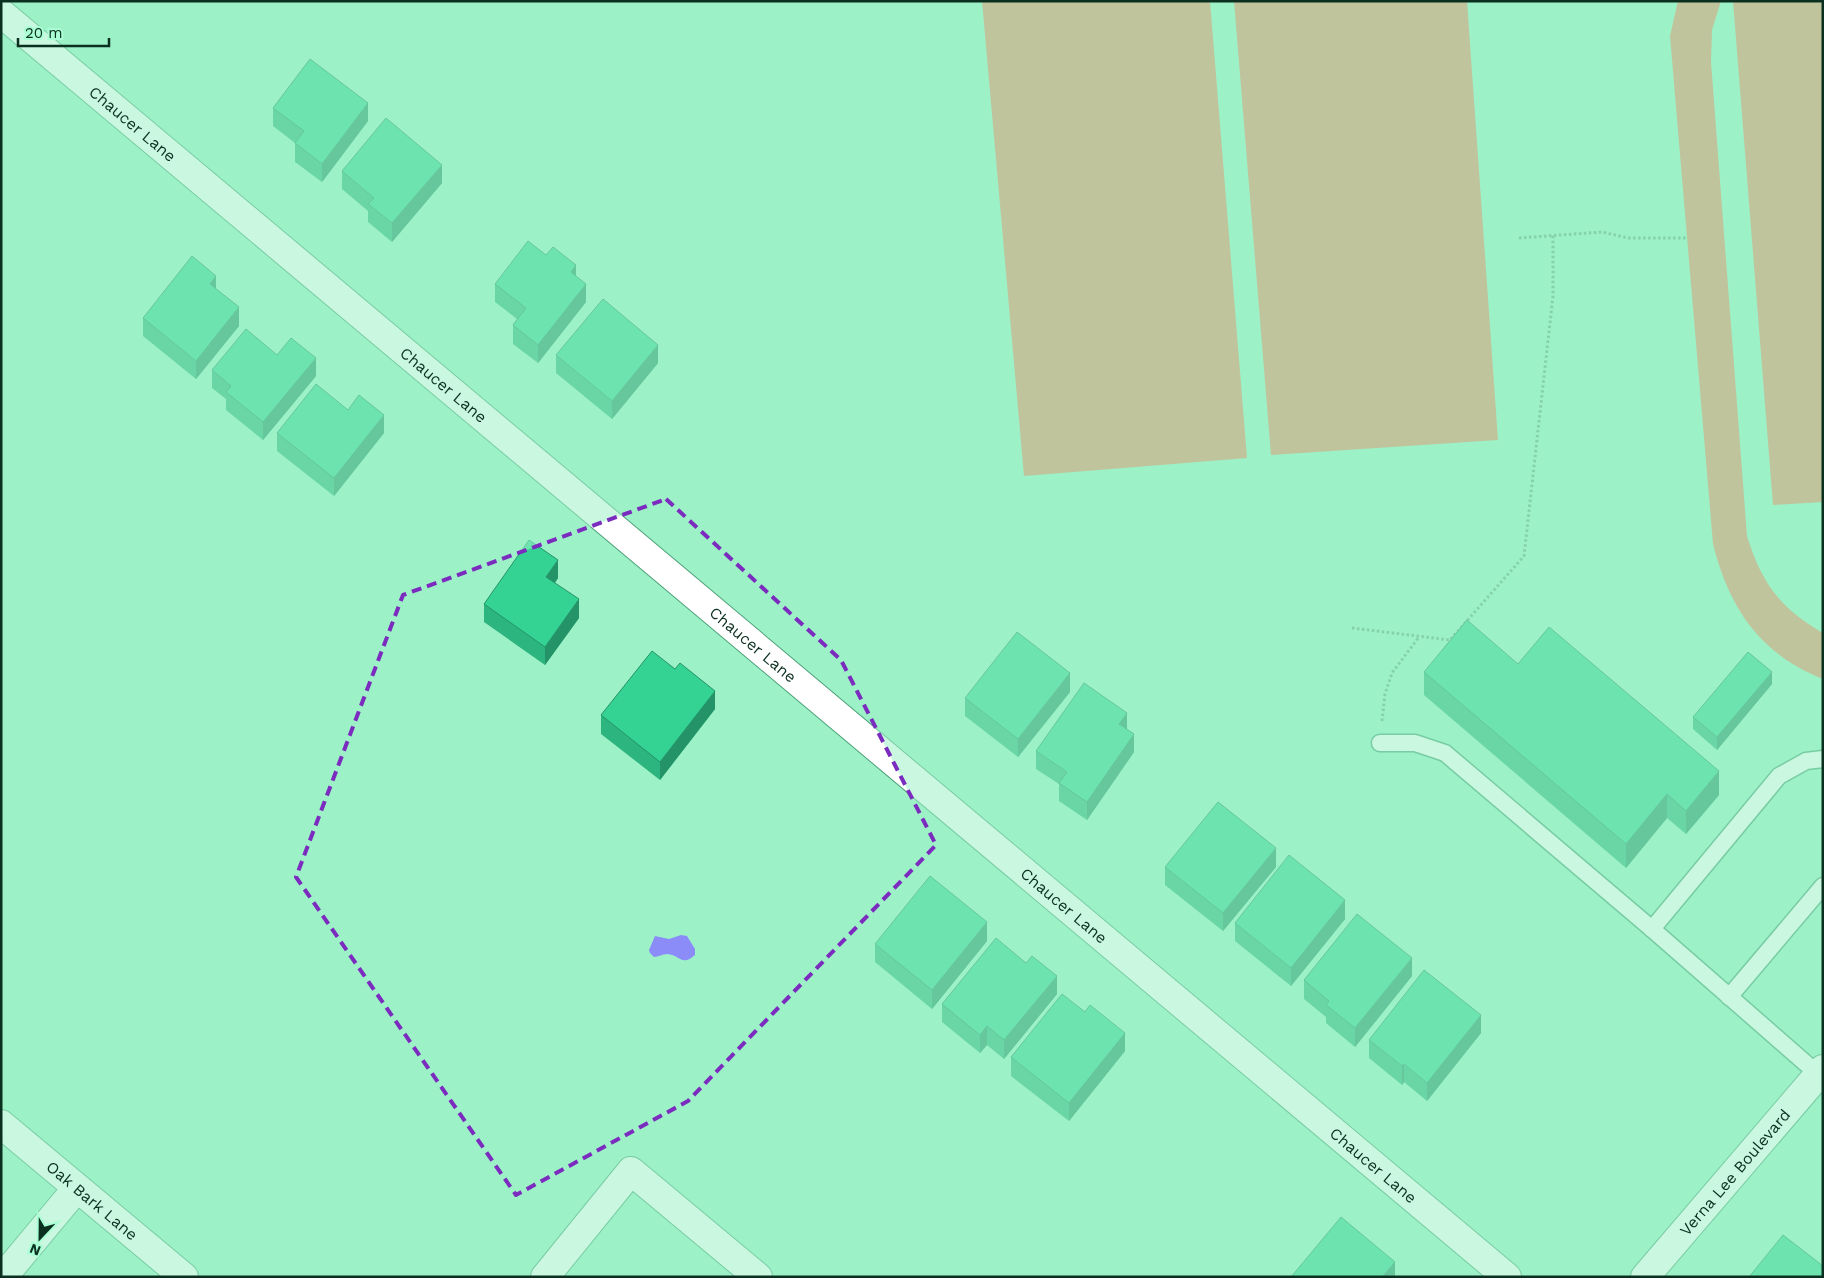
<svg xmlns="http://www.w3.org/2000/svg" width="1824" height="1278" font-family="'Work Sans',sans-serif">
	<rect width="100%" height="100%" fill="#9df1c7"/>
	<g fill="#eb8e6b">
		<path d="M982 1H1210L1247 458 1024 476Z"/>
		<path d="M1234 1H1467L1498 440 1271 455Z"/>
		<path d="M1678 1H1721L1712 30 1711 62 1747 536C1762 584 1780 608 1823 633V679C1760 654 1729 608 1713 544L1670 36Z"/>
		<path d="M1733 1H1823V502L1773 505Z"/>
	</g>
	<path fill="#8c8cf9" d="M681 935 687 936 695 949V955C681 967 681 955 667 954 663 954 658 957 654 957L650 953 649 950 655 936 669 939Z"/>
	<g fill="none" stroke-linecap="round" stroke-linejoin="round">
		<g stroke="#4da079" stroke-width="19">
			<g id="lane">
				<path d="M1380 743H1415L1445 753 1652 929 1818 1074"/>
				<path d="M1652 929 1779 776 1806 761 1823 759"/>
				<path d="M1729 997 1823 886"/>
			</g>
		</g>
		<g stroke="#4da079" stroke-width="30">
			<g id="street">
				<path id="s1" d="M1 13 1507 1277"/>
				<path id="s2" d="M1 1124 184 1277"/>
				<path d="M3 1277 77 1188"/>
				<path d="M545 1277 631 1171 758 1277"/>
			</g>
		</g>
		<g stroke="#4da079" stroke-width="30">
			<g id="secondary">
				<path id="s3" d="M1645 1277 1823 1069"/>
			</g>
		</g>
		<g stroke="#69ac8b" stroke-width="3" stroke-dasharray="2.5 2.5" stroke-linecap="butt">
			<path d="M1519 238 1602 232 1628 238H1687"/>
			<path d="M1352 628 1450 640 1524 556 1553 296V235"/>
			<path d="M1382 721 1385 694 1392 673 1419 637"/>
		</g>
		<use href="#lane" stroke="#fff" stroke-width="16"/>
		<use href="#street" stroke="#fff" stroke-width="28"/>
		<use href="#secondary" stroke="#fff" stroke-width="28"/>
	</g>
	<g fill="#2db57f">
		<path d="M273 108 368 121 322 182 295 162V143L273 126Z"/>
		<path d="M342 171 442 183 392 242 368 222V211L342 189Z"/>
		<path d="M546 255 576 276 586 302 538 363 513 344V325L517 319 495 302V284Z"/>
		<path d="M216 289 239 326 196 379 143 336V318Z"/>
		<path d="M277 355 316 376 263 440 226 410V399L212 388V370Z"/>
		<path d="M556 355 658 363 612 419 556 373Z"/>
		<path d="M348 410 384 433 334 496 277 451V433Z"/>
		<path d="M558 578 555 583 579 618 545 665 484 622V604Z"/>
		<path d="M1518 664 1719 795 1686 834 1667 818 1626 868 1424 695V672Z"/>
		<path d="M675 669 715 709 660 780 601 734V715Z"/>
		<path d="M1772 684 1717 750 1693 729V717Z"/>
		<path d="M1070 692 1018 757 965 716V698Z"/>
		<path d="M1127 729 1134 752 1087 820 1059 801V784L1036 769V751Z"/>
		<path d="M1165 867H1276L1223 931 1165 885Z"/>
		<path d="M1345 919 1291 986 1235 941V923Z"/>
		<path d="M987 941 932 1009 875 962V944Z"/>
		<path d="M1412 976 1355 1047 1326 1023V1017L1304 999V980Z"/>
		<path d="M1057 994 1004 1059 987 1045 980 1053 942 1022V1004Z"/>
		<path d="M1481 1033 1427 1101 1404 1082 1402 1085 1369 1058V1040Z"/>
		<path d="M1125 1051 1069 1121 1011 1076V1057Z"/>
	</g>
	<g fill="#249468">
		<path d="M368 103V121L322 182V164Z"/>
		<path d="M442 165V183L392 242V223Z"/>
		<path d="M576 265V283L571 272Z"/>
		<path d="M216 276V294L210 284Z"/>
		<path d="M586 284V302L538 363V345Z"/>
		<path d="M239 307V326L196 379V361Z"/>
		<path d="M658 345V363L612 419V401Z"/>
		<path d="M316 358V376L263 440V422Z"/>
		<path d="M384 415V433L334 496V478Z"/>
		<path d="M558 560V578L546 595V577Z"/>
		<path d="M579 599V618L545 665V647Z"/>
		<path d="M1772 672V684L1717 750V737Z"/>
		<path d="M1070 673V692L1018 757V739Z"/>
		<path d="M715 691V709L660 780V762Z"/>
		<path d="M1127 713V731L1119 724Z"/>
		<path d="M1134 734V752L1087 820V802Z"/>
		<path d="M1719 771V795L1686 834V811Z"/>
		<path d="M1667 794V818L1626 868V844Z"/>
		<path d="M1276 848V867L1223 931V913Z"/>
		<path d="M1345 900V919L1291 986V968Z"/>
		<path d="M987 922V941L932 1009V990Z"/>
		<path d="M1412 958V976L1355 1047V1028Z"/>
		<path d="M1057 976V994L1004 1059V1040Z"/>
		<path d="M1481 1015V1033L1427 1101V1083Z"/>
		<path d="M987 1026V1045L980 1053V1035Z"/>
		<path d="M1125 1033V1051L1069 1121V1103Z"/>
		<path d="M1404 1064V1082L1402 1085V1066Z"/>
		<path d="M1395 1262V1277H1382Z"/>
	</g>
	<g fill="#34d394" stroke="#249468">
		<path d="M310 59 368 103 322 164 295 143 304 131 273 108Z"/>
		<path d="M386 118 442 165 392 223 368 204 374 198 342 171Z"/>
		<path d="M528 241 546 255 553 247 576 265 571 272 586 284 538 345 513 325 526 308 495 284Z"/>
		<path d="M192 256 216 276 210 284 239 307 196 361 143 318Z"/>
		<path d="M603 299 658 345 612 401 556 355Z"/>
		<path d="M246 329 277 355 291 338 316 358 263 422 226 392 231 386 212 370Z"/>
		<path d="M316 384 348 410 359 395 384 415 334 478 277 433Z"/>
		<path d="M529 540 558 560 546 577 579 599 545 647 484 604Z"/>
		<path d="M1467 620 1518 664 1549 627 1719 771 1686 811 1667 794 1626 844 1424 672Z"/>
		<path d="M1017 632 1070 673 1018 739 965 698Z"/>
		<path d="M652 651 675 669 680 663 715 691 660 762 601 715Z"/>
		<path d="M1748 652 1772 672 1717 737 1693 717Z"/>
		<path d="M1084 683 1127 713 1119 724 1134 734 1087 802 1059 783 1067 772 1036 751Z"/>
		<path d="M1218 802 1276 848 1223 913 1165 867Z"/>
		<path d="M1289 855 1345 900 1291 968 1235 923Z"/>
		<path d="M930 876 987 922 932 990 875 944Z"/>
		<path d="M1357 914 1412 958 1355 1028 1326 1005 1329 1001 1304 980Z"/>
		<path d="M996 938 1026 963 1032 956 1057 976 1004 1040 987 1026 980 1035 942 1004Z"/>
		<path d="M1424 970 1481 1015 1427 1083 1404 1064 1402 1066 1369 1040Z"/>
		<path d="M1062 994 1085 1012 1090 1005 1125 1033 1069 1103 1011 1057Z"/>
		<path d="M1341 1217 1395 1262 1382 1277H1291Z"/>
		<path d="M1783 1235 1823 1266V1277H1749Z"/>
	</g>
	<path d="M0 0H1824V1278H0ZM666 499 841 660 936 845 688 1101 516 1195 296 877 403 595Z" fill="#9df1c7" fill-opacity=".55" fill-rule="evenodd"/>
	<path fill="none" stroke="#7b2cbf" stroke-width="4" stroke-dasharray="10 6" stroke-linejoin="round" d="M666 499 841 660 936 845 688 1101 516 1195 296 877 403 595Z"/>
	<g text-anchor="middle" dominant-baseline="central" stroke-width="5" stroke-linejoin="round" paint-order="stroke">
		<g font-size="16" fill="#0c3020" stroke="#aaffd4">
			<text stroke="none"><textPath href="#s1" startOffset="172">Chaucer Lane</textPath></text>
			<text stroke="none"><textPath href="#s1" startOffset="578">Chaucer Lane</textPath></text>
			<text stroke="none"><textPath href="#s1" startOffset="982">Chaucer Lane</textPath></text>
			<text stroke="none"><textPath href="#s1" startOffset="1388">Chaucer Lane</textPath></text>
			<text stroke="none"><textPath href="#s1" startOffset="1792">Chaucer Lane</textPath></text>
			<text stroke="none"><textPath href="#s3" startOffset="138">Verna Lee Boulevard</textPath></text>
			<text stroke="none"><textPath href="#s2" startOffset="119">Oak Bark Lane</textPath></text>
		</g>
	</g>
	<rect width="1824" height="1278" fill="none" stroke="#0c3020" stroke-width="5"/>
	<g transform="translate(40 1238) rotate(202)" stroke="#aaffd4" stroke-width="4" paint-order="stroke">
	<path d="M0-4L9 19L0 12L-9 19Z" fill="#0c3020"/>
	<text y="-8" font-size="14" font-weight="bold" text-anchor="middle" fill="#0c3020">N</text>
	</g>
	<path d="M18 38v8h91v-8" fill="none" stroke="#0c3020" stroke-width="2.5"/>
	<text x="25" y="38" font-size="15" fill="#0c3020" stroke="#aaffd4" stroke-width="4" paint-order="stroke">20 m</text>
</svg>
